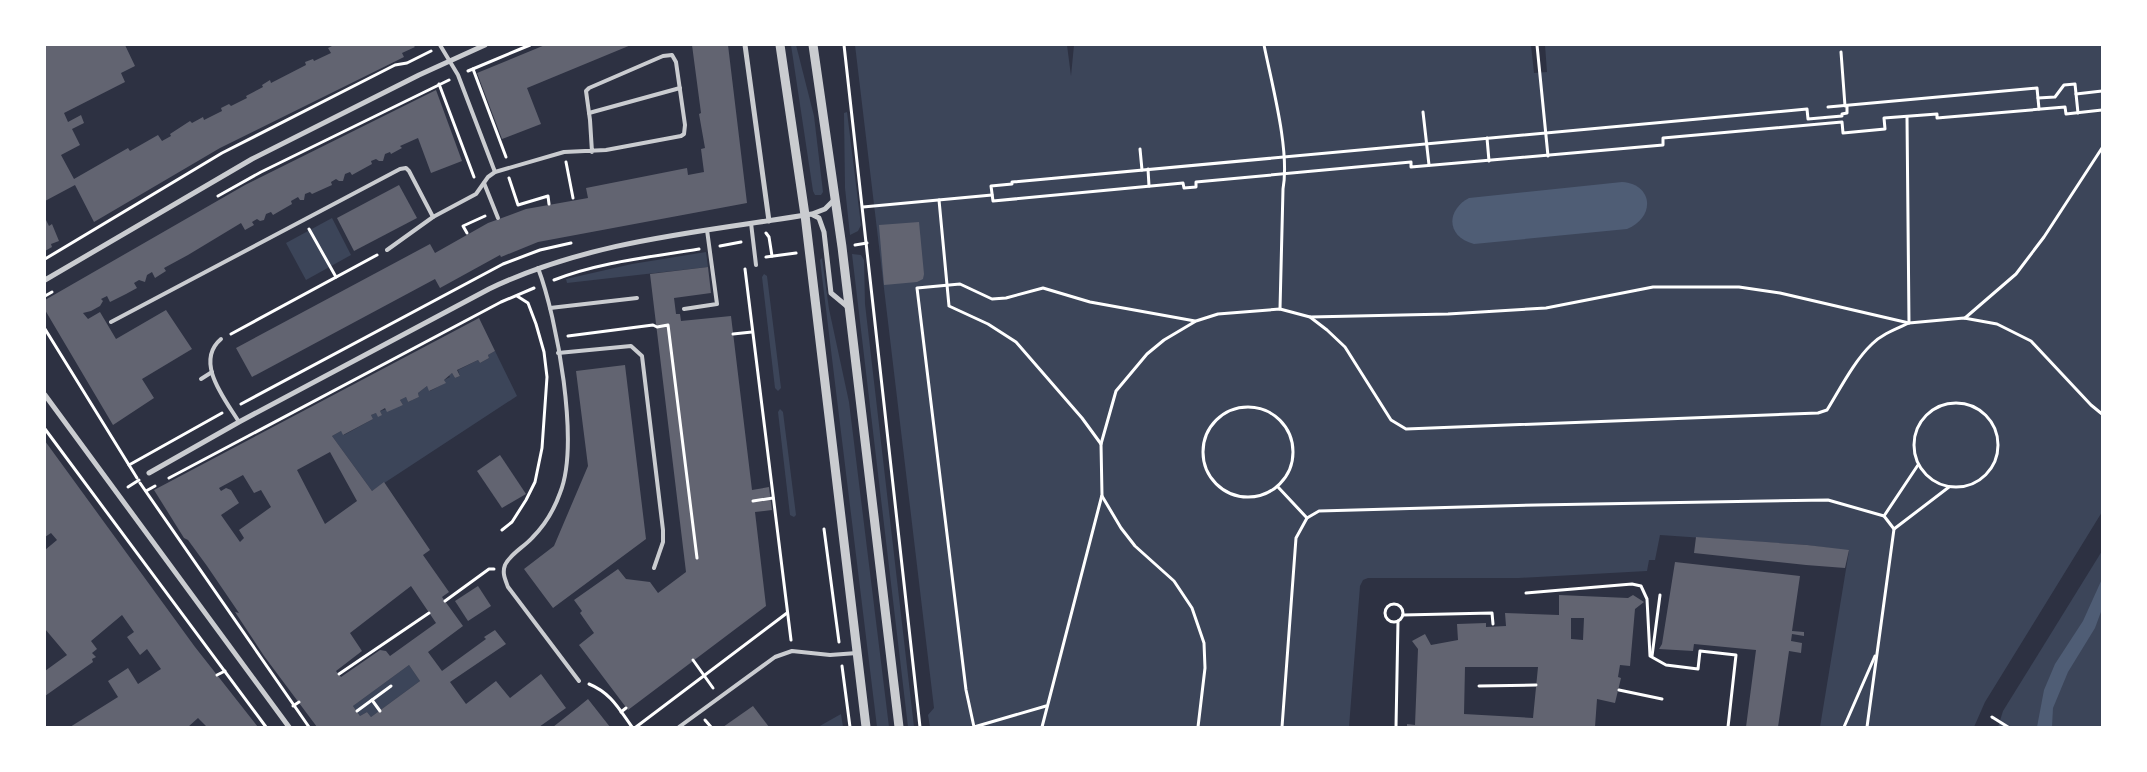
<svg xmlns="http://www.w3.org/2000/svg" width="2147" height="772" font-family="Lato,sans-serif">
	<rect width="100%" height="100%" fill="#2d3142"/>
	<g fill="#3c4559">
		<path d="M791 45H796L814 116 823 192 821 195H815L813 191Z"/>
		<path d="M855 45H1067L1071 76 1074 45H1531L1534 73 1547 72 1545 45H2102V512L1985 702 1974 727H1820L1849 551 1807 545 1660 535 1655 560H1649L1647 571 1519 578H1368L1363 580 1360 586 1349 727H930L928 715 934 708Z"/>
		<path d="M847 112 861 225 858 231 850 235 845 188 844 113Z"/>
		<path d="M332 218 351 255 306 280 286 243Z"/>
		<path d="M706 252 708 267 567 283 566 279 632 264Z"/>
		<path d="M852 254 861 255 864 260 865 304 914 727H908Z"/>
		<path d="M822 258 829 309 849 402 889 727H877L820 260Z"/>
		<path d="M764 274 767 276 781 388 778 391 775 388 762 277Z"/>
		<path d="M495 351 517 396 372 491 332 436 341 431 344 435 373 419 371 415 376 413 382 415 380 411 403 405 400 400 406 397 408 402 419 397 418 393 427 386 430 391 445 383 444 380 450 377 449 375 452 373 455 378 460 376 458 370 478 360 480 363 489 358 488 355Z"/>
		<path d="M780 409 783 412 796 515 794 517 790 515 778 412Z"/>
		<path d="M2102 551V727H1998L2003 711Z"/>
		<path d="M409 665 420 681 371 717 367 712 360 716 353 706Z"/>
		<path d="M841 714 843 727H818Z"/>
	</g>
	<g fill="#4f5d75">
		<path d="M1622 182C1653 184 1656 217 1627 229L1474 244C1446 237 1446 210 1469 198Z"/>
		<path d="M2102 579V609L2095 628 2068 672 2053 708 2052 727H2037L2044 690 2055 664 2083 621Z"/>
	</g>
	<g fill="#626471" fill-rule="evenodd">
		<path d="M45 45H125L135 66 121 73 125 82 64 113 68 122 81 115 84 123 72 129 80 145 61 155 74 179 128 148 130 151 158 135 162 141 171 136 170 134 190 121 192 123 203 117 204 120 222 111 221 108 229 104 231 106 247 98 246 96 263 87 262 85 270 80 271 83 306 65 305 62 313 59 314 61 331 53 328 48 334 45H413L415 47 402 53 404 57 220 148 94 222 75 185 45 201Z"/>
		<path d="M545 45H631L527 88 541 124 502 139 477 73Z"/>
		<path d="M692 45H728L747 203 538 242 501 257 500 255 440 288 435 279 252 377 236 348 430 244 435 253 488 223 526 209 588 198 586 188 687 168 688 175 704 172 701 149 705 148 699 114 701 113Z"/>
		<path d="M436 90 462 161 431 173 418 138 400 146 402 148 391 154 390 152 385 154 383 161H379L376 159 371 161 372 164 352 175 350 172 345 174 343 181H339L336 179 331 182 332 185 312 194 310 192 305 194 304 200H300L298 197 291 201 292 204 273 215 271 212 266 214 264 220 260 221 257 219 252 222 254 225 245 230 241 223 188 255 164 268 166 271 155 278 152 272 147 275 145 282 139 280 134 283 137 288 126 294 110 302 107 296 101 299 103 301 100 306 91 311 83 313 88 319 100 312 116 339 166 310 192 349 142 379 154 398 113 425 45 310V300L245 185Z"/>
		<path d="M399 185 417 218 354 251 337 218Z"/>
		<path d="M45 218 49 226 52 224 59 241 51 244 52 247 45 251Z"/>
		<path d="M919 222 924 274 923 279 917 282 884 285 879 225Z"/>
		<path d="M708 267 711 293 674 298 676 314H680L681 321 731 316 752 490 769 487 772 510 755 512 766 606 628 710 579 645 594 633 580 613 582 611 574 600 618 569 626 579 650 582 658 593 686 572 650 274Z"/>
		<path d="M479 318 495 351 488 355 489 358 480 363 478 360 457 370 460 376 455 378 452 373 444 380 446 383 429 391 427 386 418 393 419 397 408 402 406 397 400 400 403 405 387 412 385 408 380 411 382 415 378 417 376 413 371 415 373 419 343 435 341 431 332 436 372 491 384 482 430 550 423 555 449 592 442 597 463 626 428 652 442 671 486 639 484 637 495 630 506 644 450 682 466 704 496 681 510 698 541 674 566 708 539 727H317L264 656 235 612 239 613 207 566 188 540 184 538 154 490ZM330 452 357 501 325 524 297 470ZM243 475 254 493 261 490 271 507 239 530 244 538 240 542 221 515 239 503 231 490 226 488 221 491 219 488ZM411 586 436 623 390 656 386 651 380 650 341 677 336 671 362 651 350 633ZM409 665 420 681 371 717 367 712 360 716 353 706Z"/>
		<path d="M625 365 646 539 553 608 524 569 554 546 588 466 576 371Z"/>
		<path d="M45 441 195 647 258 727H207L198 718 188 727H70L118 697 108 681 128 668 138 684 161 669 147 649 140 655 127 637 134 632 122 615 91 641 97 649 92 653 96 657 92 659 93 662 45 696V671L67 655 45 629V550L57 540 51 533 45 537Z"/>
		<path d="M500 455 526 494 502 508 477 471Z"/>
		<path d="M1696 537 1807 545 1849 550 1845 568 1806 565 1694 553Z"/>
		<path d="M1675 562 1800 576 1792 631 1804 632V636L1792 634 1791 641 1802 643 1801 653 1789 651 1778 727H1746L1756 650 1694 644 1693 651 1659 649 1662 644Z"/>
		<path d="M478 586 491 606 468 621 455 601Z"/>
		<path d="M1559 595 1628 598 1633 595 1644 602 1635 609 1630 666 1620 665 1618 677 1621 678 1615 703 1597 699 1595 727H1407V724L1415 725 1418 649 1412 641 1425 634 1431 645 1458 640 1457 624 1486 623V627L1506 626 1505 613 1559 615ZM1571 618H1584L1583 640 1571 639ZM1465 667H1538L1533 718 1464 714Z"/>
		<path d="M588 699 610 727H553L577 708Z"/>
		<path d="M753 706 769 727H723Z"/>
	</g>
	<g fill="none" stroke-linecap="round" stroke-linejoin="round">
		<g stroke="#fff" stroke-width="3">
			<path d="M844 45 920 727"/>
			<path d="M1264 45C1272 85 1290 150 1283 189L1280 309"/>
			<path d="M1537 45 1548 156"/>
			<path d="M1841 52 1845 106"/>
			<path d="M473 69 506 157"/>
			<path d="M468 71 530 45"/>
			<path d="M439 84 474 177"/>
			<path d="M2076 94 2102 91"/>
			<path d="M2038 98 2055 97 2064 85 2075 84 2078 113"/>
			<path d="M1847 106V113L1842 114V116L1808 119 1807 109 1012 182V184L991 186 993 201 1183 183 1184 188 1196 187V182L1411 162V167L1663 145V138L1842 122 1843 133 1885 129 1884 118 1937 114V118L2065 107 2066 114 2102 110"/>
			<path d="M1828 107 2037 88 2039 109"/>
			<path d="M1423 112 1429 165"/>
			<path d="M1907 117 1909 323"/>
			<path d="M1487 138 1489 161"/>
			<path d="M1140 149 1142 170"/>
			<path d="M566 162 573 198"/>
			<path d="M1148 169 1149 186"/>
			<path d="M509 178 518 205 548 196 549 204"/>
			<path d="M218 196 261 172 449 80"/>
			<path d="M939 200 949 306 988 324 1016 342 1082 418 1101 444"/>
			<path d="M863 207 992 195"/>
			<path d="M309 229 336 277"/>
			<path d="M467 233 463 226 485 216"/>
			<path d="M766 233 769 237 772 256"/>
			<path d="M855 245 867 243"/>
			<path d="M720 246 741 242"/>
			<path d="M766 257 796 253"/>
			<path d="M45 259 222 153 395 65 407 63 431 51"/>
			<path d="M745 269 791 640"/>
			<path d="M554 280C599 262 651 257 699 249"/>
			<path d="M45 296 52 292"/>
			<path d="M1310 317 1448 314 1546 308 1653 287H1739L1780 293 1909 323 1964 318 1997 324 2031 341 2091 405 2102 414"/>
			<path d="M1965 318 2016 274 2044 237 2102 148"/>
			<path d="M45 329 137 478"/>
			<path d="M231 334 377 255"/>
			<path d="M733 334 752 332"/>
			<path d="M568 336 653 325 657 327 668 325 697 558"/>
			<circle cx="1956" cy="445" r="42"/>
			<path d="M241 404 503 264 540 250 571 243"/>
			<circle cx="1248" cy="452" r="45"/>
			<path d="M45 429 266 727"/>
			<path d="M129 465 222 413"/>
			<path d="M169 478 501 302 534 288"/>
			<path d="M140 483 309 727"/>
			<path d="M128 487 139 480"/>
			<path d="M1278 487 1307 518"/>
			<path d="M146 491 155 486"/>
			<path d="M1102 496 1121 528 1135 546 1174 581 1192 608 1204 643 1205 668 1198 727"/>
			<path d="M753 501 773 498"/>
			<path d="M1884 516 1918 465"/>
			<path d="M824 529 839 642"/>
			<path d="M502 530 512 522 526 500 535 482 542 448 547 377 544 352 536 324 528 303 517 296"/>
			<path d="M1526 593 1632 584 1641 586 1647 599 1650 656 1666 665 1698 669 1700 651 1736 655 1728 727"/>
			<path d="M445 601 489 569H494"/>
			<circle cx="1394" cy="613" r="9"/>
			<path d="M1403 615 1492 613 1493 624"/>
			<path d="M1652 656 1660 595"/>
			<path d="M693 660 713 688"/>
			<path d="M842 666 850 727"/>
			<path d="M339 674 429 613"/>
			<path d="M217 675 225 671"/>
			<path d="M589 684C611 693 619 709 632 727"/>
			<path d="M1479 686 1536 685"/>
			<path d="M1619 690 1662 699"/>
			<path d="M372 700 380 711"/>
			<path d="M293 706 299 702"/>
			<path d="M357 711 391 686"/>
			<path d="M621 712 626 708"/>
			<path d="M1992 717 2008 727"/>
			<path d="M705 720 711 727"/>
			<path d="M636 727 787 613"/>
			<path d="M974 727 966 690 917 288 960 284 992 299 1006 298 1043 288 1090 302 1195 321"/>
			<path d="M974 727 1046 706"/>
			<path d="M1042 727 1102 495 1101 444 1116 391 1147 354 1164 340 1196 321 1218 314 1280 309 1310 317 1327 330 1345 347 1391 420 1406 429 1818 413 1827 410C1840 389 1854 361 1872 344 1882 334 1896 329 1909 323"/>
			<path d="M1282 727 1296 538 1307 518 1319 511 1537 505 1828 500 1884 516 1894 529"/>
			<path d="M1396 727 1398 621"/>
			<path d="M1844 727 1875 656"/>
			<path d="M1867 727 1894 529 1949 487"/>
		</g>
		<g stroke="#caccd0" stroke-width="4">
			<path d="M440 45 458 75 495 172"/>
			<path d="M589 113 680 88"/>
			<path d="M484 183 498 218"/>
			<path d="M751 223 756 265"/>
			<path d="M387 250 433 217 476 194 488 177 495 172 564 152 606 150 681 136 684 134 685 125 676 62 672 55 663 56 589 88 586 91 590 120 592 152"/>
			<path d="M538 268C557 318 580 444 560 493 554 510 545 525 532 538 524 547 510 554 505 565 502 573 505 579 508 587L579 681"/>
			<path d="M550 308 637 298"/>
			<path d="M684 309 717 304 707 230"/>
			<path d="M111 322 400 169 406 168 409 171 433 217"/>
			<path d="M221 339C194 362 225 399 239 422"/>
			<path d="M558 353 631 346 642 356 663 530V542L654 568"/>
			<path d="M201 379 212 372"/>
			<path d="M679 727 775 657 792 651 830 655 857 653"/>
		</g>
		<g stroke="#caccd0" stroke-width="5">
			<path d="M745 45 769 221"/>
			<path d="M813 215 819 218 824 232 831 293 849 308"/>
			<path d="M45 280 252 159 419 75 485 45"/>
			<path d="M45 395 289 727"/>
			<path d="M149 473 239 422 489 289C591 240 702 232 812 214L825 209 834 200"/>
		</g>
		<g stroke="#caccd0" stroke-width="9">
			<path d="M780 45 805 215 866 727"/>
			<path d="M813 45 842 247 899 727"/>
		</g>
	</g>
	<rect width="2147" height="772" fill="none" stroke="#ffffff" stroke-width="92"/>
</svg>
